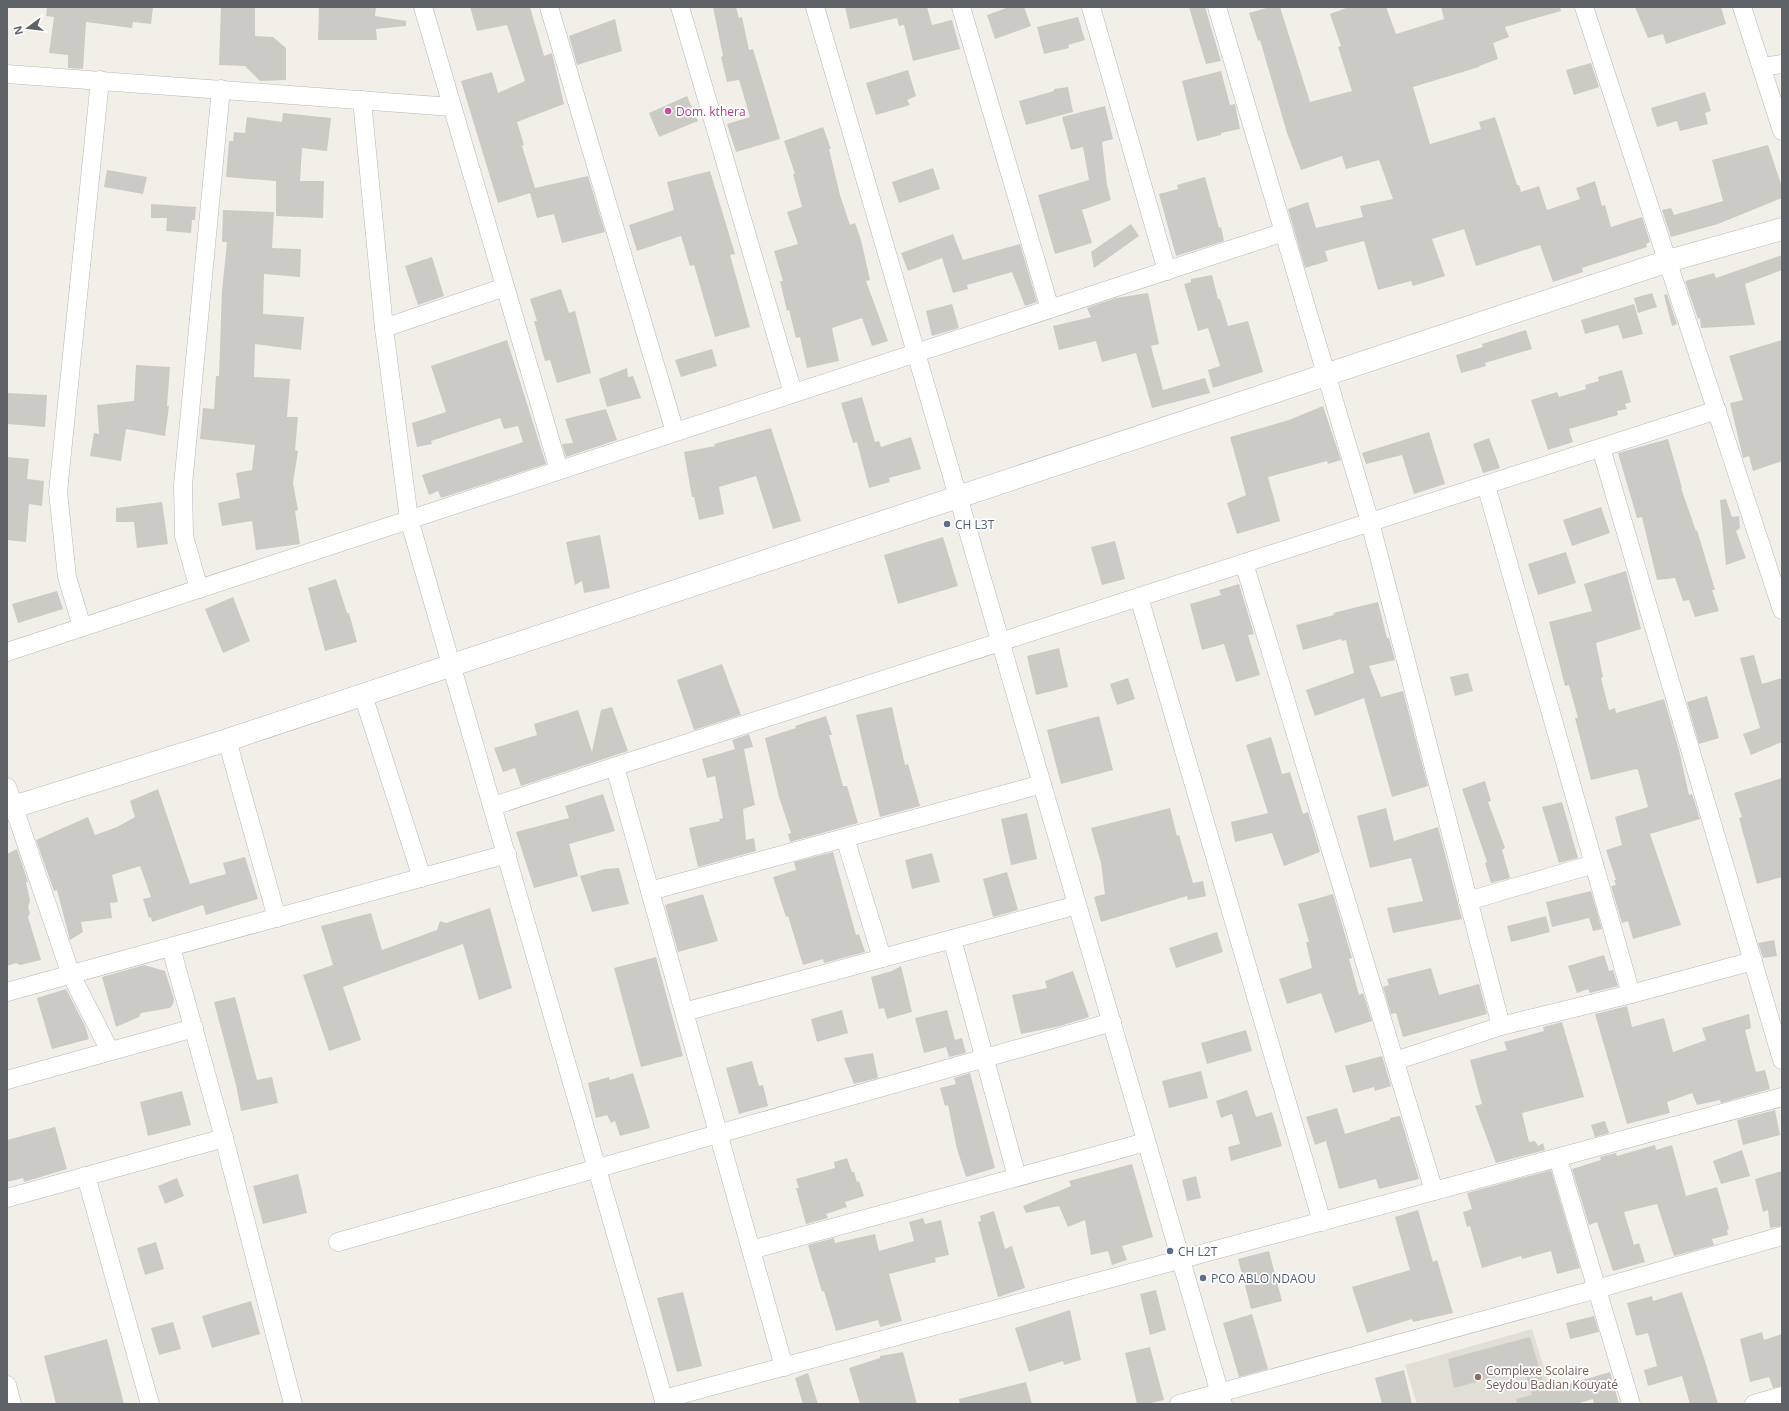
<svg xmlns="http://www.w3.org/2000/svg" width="1789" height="1411" font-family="'Open Sans',sans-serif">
	<rect width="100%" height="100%" fill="#f1efe8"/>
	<path fill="#e1ded6" d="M1532 1329 1555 1404H1417L1405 1365Z"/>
	<g fill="#cccac5">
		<path d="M47 7H153L151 24 133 22 132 28 86 22 83 69 68 68V55L49 53 54 17 46 16Z"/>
		<path d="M221 7H255V36L273 37 286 48V80L260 81 245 66 219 65Z"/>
		<path d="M319 7H376L375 16 406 21V26L376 29 377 40H318Z"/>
		<path d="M470 7H530L544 56 552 53 564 104 517 122 524 145 522 146 535 188 588 176 605 232 562 243 554 214 537 218 530 193 498 203 461 81 492 72 498 93 525 81 507 25 477 31Z"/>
		<path d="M713 7H736L739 18 742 17 749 50 753 49 780 139 736 152 727 124 750 117 739 80 727 82 721 57 723 56Z"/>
		<path d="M845 7H927L932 25 952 20 960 49 913 61 904 25 899 26 897 18 850 29Z"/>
		<path d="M1009 7H1024L1031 26 995 39 987 15Z"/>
		<path d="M1189 7H1205L1221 61 1206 64Z"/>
		<path d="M1270 7H1280L1310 102 1352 91 1338 47 1341 46 1330 14 1349 7H1386L1396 34 1444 19 1441 7H1560L1561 11 1505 27 1509 37 1493 43 1498 59 1479 66V67L1413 87 1430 144 1481 129 1479 122 1495 117 1517 185H1519L1521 192 1539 186 1547 210 1580 199 1576 188 1595 181 1602 206 1605 205 1611 227 1642 217 1650 242 1646 244 1647 247 1582 268 1583 272 1553 282 1540 245 1476 266 1464 229 1432 239 1445 276 1413 286 1411 281 1378 290 1364 241 1325 251 1328 261 1305 268 1288 209 1308 202 1316 228 1363 217 1360 206 1393 199 1379 160 1346 169 1342 156 1301 170 1287 133 1260 40 1258 41 1249 13Z"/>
		<path d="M1635 7H1721L1726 24 1666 44 1663 34 1648 38Z"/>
		<path d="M1078 17 1085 40 1068 45 1069 48 1044 54 1037 27Z"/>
		<path d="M615 19 622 51 577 65 569 36Z"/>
		<path d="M1591 63 1599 87 1574 95 1566 70Z"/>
		<path d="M908 70 916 96 907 100 910 105 876 115 866 83Z"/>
		<path d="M1221 71 1230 105 1235 104 1240 129 1221 133V135L1197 141 1182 81Z"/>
		<path d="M1068 87 1073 112 1026 125 1019 101 1054 91V89Z"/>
		<path d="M1705 92 1711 111 1705 113 1708 124 1680 131 1677 121 1657 127 1651 108Z"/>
		<path d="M687 96 698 121 659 137 649 113Z"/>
		<path d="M1105 106 1113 139 1102 142 1107 185 1111 200 1082 210 1092 243 1055 254 1038 195 1089 180 1083 147 1071 150 1062 117Z"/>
		<path d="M283 113 331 118 327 151 302 148 300 181H324L323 218 276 216V181L226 177 229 141H233L234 132 245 133 247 117 282 122Z"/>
		<path d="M823 127 831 149H829L840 195 850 225 855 223 861 240 870 280 866 281 888 341 872 346 862 318 832 328 839 361 807 368 800 337 796 338 789 310 787 311 780 281H783L774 251 798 244 787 212 802 207 793 174H795L784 141Z"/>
		<path d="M1768 145 1782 187V198L1718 224 1671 237 1662 210 1671 208 1674 215 1723 201 1712 160Z"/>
		<path d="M933 168 940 189 899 203 892 182Z"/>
		<path d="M107 170 147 177 143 194 104 187Z"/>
		<path d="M710 171 735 254 730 255 750 327 715 337 694 265 690 266 681 236 637 251 629 225 674 210 667 182Z"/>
		<path d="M1205 177 1219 228 1221 227 1224 241 1176 256 1159 194 1178 189 1177 185Z"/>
		<path d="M151 204 196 207 195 220H192L191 233 166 231 167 218H151Z"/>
		<path d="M223 210 274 212 272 248 301 249 300 277 264 274 263 314 304 317 301 350 255 344 254 377 290 379 287 417H298L295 450 298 451 293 483 298 510 295 511 300 544 256 550 252 521 222 526 218 503 240 498 236 473 252 470 255 445 200 439 203 408 214 409 216 376H219L222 291 227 242H222Z"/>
		<path d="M1131 224 1139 236 1094 268 1091 252Z"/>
		<path d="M953 234 963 260 1020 244 1037 302 1025 306 1012 272 967 285 968 289 953 293 942 258 908 271 901 253Z"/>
		<path d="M1782 255V270L1745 284 1755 325 1701 328 1700 318 1698 319 1685 281 1714 273 1716 278Z"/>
		<path d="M432 257 444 296 418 305 405 266Z"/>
		<path d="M1212 275 1218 299H1220L1228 326 1248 321 1263 372 1213 388 1208 370 1220 366 1208 328 1198 331 1184 284 1191 282V279Z"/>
		<path d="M561 289 569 313 575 311 591 373 557 383 550 360 545 361 534 321H537L530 299Z"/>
		<path d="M1148 293 1159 344 1151 346 1163 390 1205 378 1210 393 1152 408 1136 353 1102 362 1096 341 1059 350 1053 326 1091 317 1087 308 1092 306 1116 298Z"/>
		<path d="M1652 293 1657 307 1638 313 1634 298Z"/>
		<path d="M1667 294 1677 324 1672 326 1664 295Z"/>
		<path d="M952 304 959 328 932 336 926 311Z"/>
		<path d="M1634 304 1643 334 1623 339 1618 325 1585 334 1581 320Z"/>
		<path d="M1526 330 1532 349 1485 363 1486 366 1461 373 1456 355 1483 347 1482 344Z"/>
		<path d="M507 340 546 464 441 498 438 491 429 495 422 475 523 442 518 426 504 429 500 418 431 441 432 444 417 447 412 423 446 412 431 366Z"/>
		<path d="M1782 340V461L1753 471 1749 456 1743 458 1730 403 1743 400 1729 356Z"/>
		<path d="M712 349 717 366 681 377 675 360Z"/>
		<path d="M136 365 170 367 167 406H169L165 436 126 429 121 461 90 456 94 433 99 434 97 405 134 401Z"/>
		<path d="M627 368 628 377 633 376 641 398 607 407 599 379Z"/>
		<path d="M1622 370 1631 402 1625 404 1627 409 1617 411 1618 415 1569 429 1573 442 1548 450 1531 400 1557 392 1559 397 1586 389 1585 385 1599 381 1598 377Z"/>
		<path d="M7 393 47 395 45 427 7 424Z"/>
		<path d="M862 397 875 442 879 441 881 447 911 437 921 469 889 478 890 482 869 488 857 442 853 443 841 403Z"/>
		<path d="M1323 406 1341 460 1328 464 1327 461 1268 477 1280 521 1237 534 1227 503 1246 495 1230 437 1289 420Z"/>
		<path d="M606 409 617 440 566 457 562 444 573 443 565 419Z"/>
		<path d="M771 428 801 521 773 529 756 476 719 487 724 514 699 520 694 497H692L684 452 715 446 714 444Z"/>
		<path d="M1429 432 1445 484 1414 494 1402 455 1366 464 1362 453Z"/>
		<path d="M1489 438 1500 468 1483 473 1473 444Z"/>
		<path d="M1668 439 1682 488H1681L1696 531 1697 530 1715 590H1712L1719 611 1695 617 1689 600 1683 601 1675 578 1657 580 1642 517 1637 518 1618 453Z"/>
		<path d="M7 457 29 459 27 479 44 481 42 506 29 504 26 542 7 540Z"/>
		<path d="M1726 499 1732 517 1739 516 1740 528 1736 531 1746 558 1726 565 1720 500Z"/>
		<path d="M162 502 168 544 137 548 134 522H116V508Z"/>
		<path d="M1601 507 1610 533 1572 546 1563 520Z"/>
		<path d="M600 535 610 588 584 593 582 581 575 585 566 542Z"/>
		<path d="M943 537 958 586 898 604 884 555Z"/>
		<path d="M1115 541 1125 579 1102 585 1091 547Z"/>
		<path d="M1566 552 1576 583 1538 595 1528 564Z"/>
		<path d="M1626 571 1641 629 1596 643 1603 677 1601 678 1609 710 1615 708 1616 713 1664 699 1679 750 1689 795 1692 794 1700 819 1650 834 1681 925 1633 939 1628 921 1622 923 1611 886 1616 885 1614 880H1616L1606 850 1622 845 1615 817 1648 807 1638 770 1636 769 1591 780 1575 718H1578L1569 685 1565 686 1549 622 1592 611 1584 584Z"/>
		<path d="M336 579 347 613H349L357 642 325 651 308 588Z"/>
		<path d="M1239 584 1254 634 1248 635 1260 675 1236 682 1224 644 1202 650 1190 604 1221 595 1219 590Z"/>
		<path d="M57 591 63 609 18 623 12 604Z"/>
		<path d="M233 597 250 641 223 653 205 609Z"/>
		<path d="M1378 602 1387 638H1389L1395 660 1369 666 1381 697 1403 691 1428 786 1392 797 1364 698 1315 716 1306 690 1354 673 1346 640 1342 641 1341 639 1303 650 1296 625 1334 615 1333 613Z"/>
		<path d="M1059 648 1068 687 1036 695 1027 656Z"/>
		<path d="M1754 655 1762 684 1782 678V742L1751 755 1743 734 1760 728 1740 658Z"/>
		<path d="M722 664 741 715 694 730 677 680Z"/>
		<path d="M1468 673 1473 691 1455 696 1450 677Z"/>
		<path d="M1128 678 1135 699 1117 705 1110 684Z"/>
		<path d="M1707 696 1719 738 1699 744 1687 702Z"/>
		<path d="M612 707 628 751 521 786 515 768 503 772 494 748 537 735 534 724 578 710 592 752 601 710Z"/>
		<path d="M892 707 905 765 908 764 920 806 880 817 856 715Z"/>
		<path d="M826 716 832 735H829L843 786H847L858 823 790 842 788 834 791 833 779 797 765 738 796 728 795 726Z"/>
		<path d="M1099 716 1113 770 1061 784 1047 730Z"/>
		<path d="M749 734 753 747 744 749 755 805 743 809 746 840 754 838 756 851 698 867 689 828 720 821 719 819 723 818 715 776 707 778 702 759 735 749 732 740Z"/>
		<path d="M1271 737 1282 774 1290 772 1303 814 1308 812 1320 852 1284 866 1272 833 1235 842 1231 822 1268 813 1246 745Z"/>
		<path d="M1782 778V877L1757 884 1739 818 1742 817 1734 793Z"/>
		<path d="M1485 781 1491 801 1488 802 1505 848 1502 850 1510 878 1491 883 1485 863 1487 862 1462 789Z"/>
		<path d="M158 789 190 884 226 874 223 863 245 857 258 899 206 915 203 905 152 922 151 917 149 918 143 899 151 897 140 866 112 875 118 902 110 903 112 918 81 922 83 932 70 940 57 890 54 891 36 840 88 817 95 835 117 827 135 817 130 801Z"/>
		<path d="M603 794 615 831 569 844 578 876 534 888 516 832 569 818 565 806Z"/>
		<path d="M1562 802 1578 858 1559 863 1542 807Z"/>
		<path d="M1170 808 1177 836 1179 835 1193 883 1203 881 1206 896 1188 900 1187 896 1101 922 1094 897 1105 894 1101 863 1091 828Z"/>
		<path d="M1386 808 1394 841 1438 827 1462 919 1393 933 1387 908 1423 901 1411 858 1370 868 1357 816Z"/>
		<path d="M1027 813 1037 859 1011 865 1001 819Z"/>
		<path d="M17 849 28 882H26L30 901 28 907 30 913 28 917 41 960 20 965 16 963 7 966V854Z"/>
		<path d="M833 852 856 935 859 934 865 952 824 963 823 959 803 965 788 916 786 917 773 877 796 870 794 862Z"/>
		<path d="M932 853 940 882 912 889 905 860Z"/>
		<path d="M619 868 629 904 592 912 580 876 605 869Z"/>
		<path d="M1007 872 1018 910 993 917 983 879Z"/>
		<path d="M1591 891 1602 929 1593 931 1589 918 1552 927 1546 902Z"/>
		<path d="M703 894 718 941 678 952 665 905Z"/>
		<path d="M1333 894 1352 958 1349 959 1359 995 1363 993 1372 1021 1335 1033 1321 993 1287 1004 1279 979 1312 968 1306 942H1309L1298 904Z"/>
		<path d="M490 908 512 988 479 1000 463 944 343 987 361 1040 329 1051 303 975 333 965 321 926 371 913 382 950 437 930 440 921 446 923Z"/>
		<path d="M1546 916 1550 932 1511 942 1507 926Z"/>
		<path d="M1217 932 1223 952 1176 968 1169 948Z"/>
		<path d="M1774 940 1777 956 1763 958 1758 943Z"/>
		<path d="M1604 955 1609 971 1613 970 1618 986 1590 993 1588 989 1577 993 1568 966Z"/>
		<path d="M656 957 683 1056 641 1067 614 968Z"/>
		<path d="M144 965 165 971 174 999 173 1004 170 1008 141 1013 139 1017 116 1027 102 977Z"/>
		<path d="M901 966 912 1012 887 1019 884 1008 879 1009 871 977 892 971Z"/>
		<path d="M1431 968 1439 995 1479 984 1487 1014 1403 1037 1396 1013 1391 1014 1383 987 1389 985 1387 979Z"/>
		<path d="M1073 971 1089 1017 1060 1026 1021 1034 1012 995 1047 988 1045 981Z"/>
		<path d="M66 989 85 1026 89 1039 52 1049 37 998Z"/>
		<path d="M235 997 257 1080 272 1077 278 1103 241 1111 236 1085 214 1002Z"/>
		<path d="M1627 1006 1632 1027 1664 1018 1673 1052 1706 1040 1702 1028 1749 1014 1751 1028 1745 1030 1756 1072 1765 1070 1770 1089 1721 1103 1720 1100 1697 1105 1692 1093 1667 1102 1670 1113 1627 1124 1595 1014Z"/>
		<path d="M842 1010 848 1033 817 1042 811 1019Z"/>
		<path d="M947 1010 955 1040 962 1038 966 1053 949 1057 946 1047 924 1053 915 1018Z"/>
		<path d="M1562 1022 1584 1097 1522 1113 1529 1142 1535 1141 1538 1146 1543 1143 1545 1150 1496 1163 1475 1106 1482 1104 1470 1060 1507 1050 1504 1042 1544 1031 1543 1027Z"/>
		<path d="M1246 1030 1252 1051 1207 1064 1201 1043Z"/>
		<path d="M873 1053 878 1078 854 1084 844 1058Z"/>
		<path d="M1382 1056 1391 1086 1375 1091 1374 1087 1353 1093 1345 1066Z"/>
		<path d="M752 1061 759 1086 763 1085 768 1106 739 1114 726 1068Z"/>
		<path d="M1201 1071 1208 1098 1169 1108 1162 1081Z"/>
		<path d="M633 1073 650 1128 620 1136 615 1121 611 1123 607 1115 596 1118 588 1083 609 1077 610 1080Z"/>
		<path d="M970 1073 995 1168 966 1177 957 1149 948 1105 945 1106 940 1088 956 1084 954 1078Z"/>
		<path d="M1247 1090 1256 1117 1272 1112 1282 1146 1231 1161 1228 1147 1240 1144 1232 1114 1221 1118 1216 1101Z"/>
		<path d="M182 1091 191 1125 148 1136 140 1102Z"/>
		<path d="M1337 1108 1345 1134 1390 1120V1118L1400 1116 1419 1179 1379 1189 1376 1179 1339 1189 1326 1141 1315 1145 1306 1117Z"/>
		<path d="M1775 1110 1780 1135 1743 1145 1737 1120Z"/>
		<path d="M1605 1121 1609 1133 1595 1137 1591 1125Z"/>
		<path d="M55 1127 67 1169 24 1182 23 1178 7 1182V1140Z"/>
		<path d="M1655 1145 1656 1150 1672 1145 1686 1196 1717 1187 1729 1229 1727 1230 1728 1235 1712 1239 1714 1245 1674 1256 1657 1204 1624 1212 1634 1245 1639 1243 1645 1262 1613 1271 1597 1222 1589 1225 1572 1169 1601 1160 1600 1157 1616 1153 1617 1156Z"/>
		<path d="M1742 1150 1750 1176 1721 1184 1713 1161Z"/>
		<path d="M847 1158 852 1172H854L857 1182 859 1181 864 1196 845 1202 847 1207 826 1214 828 1218 806 1224 796 1188H799L796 1179 835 1168 834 1162Z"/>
		<path d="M1132 1164 1153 1237 1122 1246 1127 1260 1112 1265 1108 1251 1091 1255 1085 1220 1068 1227 1059 1206 1026 1213 1023 1206 1071 1186 1069 1181Z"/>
		<path d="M1551 1170 1580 1268 1557 1274 1551 1251 1522 1259 1521 1256 1482 1268 1470 1226 1467 1227 1463 1212 1472 1209 1467 1193Z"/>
		<path d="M1782 1171V1226L1770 1228 1768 1210 1763 1212 1755 1179Z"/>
		<path d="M298 1174 307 1213 263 1224 253 1186Z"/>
		<path d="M1196 1176 1201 1198 1187 1201 1182 1180Z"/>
		<path d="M177 1178 184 1196 165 1204 158 1186Z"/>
		<path d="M1418 1210 1433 1262 1437 1260 1453 1313 1413 1322 1412 1319 1367 1333 1352 1287 1410 1270 1395 1217Z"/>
		<path d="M994 1211 1005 1249 1012 1246 1025 1288 998 1297 978 1222 981 1221 980 1216Z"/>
		<path d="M923 1218 925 1224 941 1220 949 1255 935 1258 936 1262 889 1274 902 1321 880 1327 878 1320 836 1331 824 1291 822 1292 808 1245 834 1238 835 1243 875 1234 879 1251 914 1241 909 1222Z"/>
		<path d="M156 1242 164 1269 145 1275 137 1248Z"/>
		<path d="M1269 1251 1282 1301 1251 1309 1238 1259Z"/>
		<path d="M1156 1290 1166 1330 1150 1335 1140 1294Z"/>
		<path d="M683 1292 702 1366 677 1372 657 1298Z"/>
		<path d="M1682 1292 1705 1361 1718 1404H1690L1682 1376 1648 1386 1644 1370 1657 1366 1648 1333 1636 1336 1627 1303 1652 1296 1653 1301Z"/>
		<path d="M251 1301 260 1334 212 1348 202 1316Z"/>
		<path d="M1070 1310 1081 1360 1064 1365 1063 1361 1029 1372 1015 1328Z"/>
		<path d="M1252 1314 1268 1369 1239 1377 1223 1323Z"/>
		<path d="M1594 1316 1599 1332 1570 1339 1566 1323Z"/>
		<path d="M173 1322 181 1349 159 1355 151 1328Z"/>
		<path d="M1762 1332 1764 1340 1782 1334V1386L1773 1388 1769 1377 1750 1382 1740 1339Z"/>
		<path d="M1530 1337 1546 1391 1610 1372 1619 1404H1594L1593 1399 1576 1404H1517L1516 1399 1532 1395 1524 1369 1454 1388 1448 1359Z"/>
		<path d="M107 1339 124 1404H56L44 1356Z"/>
		<path d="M1150 1347 1164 1400 1147 1404H1137L1125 1353Z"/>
		<path d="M903 1352 917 1404H860L849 1368 880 1358V1356Z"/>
		<path d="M1404 1370 1412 1404H1382L1375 1378Z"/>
		<path d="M808 1373 818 1404H803L795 1378Z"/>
		<path d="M1026 1382 1032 1404H960L959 1399Z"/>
	</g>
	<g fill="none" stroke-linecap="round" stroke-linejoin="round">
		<g stroke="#b5b8bc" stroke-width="19">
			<g id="minor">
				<path d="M423 7 559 470"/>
				<path d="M549 7 675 432"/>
				<path d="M680 7 793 393"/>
				<path d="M815 7 1223 1404"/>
				<path d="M961 7 1050 309"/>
				<path d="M1091 7 1167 271"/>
				<path d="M1217 7 1370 522 1501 1026"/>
				<path d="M1584 7 1782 610"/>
				<path d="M1742 7 1782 131"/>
				<path d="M1762 67 1782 64"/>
				<path d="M7 74 452 107"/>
				<path d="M362 100 384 328 409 519 665 1404"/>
				<path d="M384 328 505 287"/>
				<path d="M1601 448 1782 1060"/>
				<path d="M1486 485 1631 994"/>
				<path d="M1244 563 1434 1191"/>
				<path d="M199 589 184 536 183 485 221 89"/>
				<path d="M1139 597 1322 1222"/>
				<path d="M82 627 67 577 58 492 100 80"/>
				<path d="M7 652 1284 232"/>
				<path d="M363 695 422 878"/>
				<path d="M227 740 277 918"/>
				<path d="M615 767 784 1367"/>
				<path d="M7 787 71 975 110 1051"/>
				<path d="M493 806 1717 410"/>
				<path d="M845 838 882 958"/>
				<path d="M650 891 1042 784"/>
				<path d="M1468 901 1594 864"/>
				<path d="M952 939 1017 1177"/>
				<path d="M171 948 224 1138 293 1404"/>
				<path d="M7 992 507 854"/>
				<path d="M684 1012 1077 905"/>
				<path d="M1395 1061 1501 1026 1631 994 1753 961"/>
				<path d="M7 1080 194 1028"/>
				<path d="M1558 1158 1631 1404"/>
				<path d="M86 1176 150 1404"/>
				<path d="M7 1198 224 1138"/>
				<path d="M338 1242 1112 1022"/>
				<path d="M751 1250 1146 1142"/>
				<path d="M7 1385 12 1404"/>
				<path d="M664 1399 1782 1097"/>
				<path d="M1179 1404 1597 1289 1782 1236"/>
				<path d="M1754 1404 1782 1396"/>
			</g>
		</g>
		<g stroke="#b5b8bc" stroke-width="23">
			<path id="tertiary" d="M7 809 227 740 1668 261 1782 229"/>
		</g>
		<use href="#minor" stroke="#fff" stroke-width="18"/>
		<use href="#tertiary" stroke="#fff" stroke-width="22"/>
	</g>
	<circle fill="#d1479c" stroke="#fff" stroke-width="1.5" cx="668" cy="111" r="4"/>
	<g fill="#5c6f8a" stroke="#fff" stroke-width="1.5">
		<circle cx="947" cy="524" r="4"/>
		<circle cx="1170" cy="1251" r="4"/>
		<circle cx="1203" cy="1278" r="4"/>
	</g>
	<circle fill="#8d6e63" stroke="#fff" stroke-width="1.5" cx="1478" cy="1377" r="4"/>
	<g text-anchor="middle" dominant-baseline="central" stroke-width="3.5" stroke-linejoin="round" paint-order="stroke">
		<g font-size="12" fill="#b23c85" stroke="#fff" text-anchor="start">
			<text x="676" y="111">Dom. kthera</text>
		</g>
		<g font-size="12" fill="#4e5e75" stroke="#fff" text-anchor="start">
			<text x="955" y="524">CH L3T</text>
			<text x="1178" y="1251">CH L2T</text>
			<text x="1211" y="1278">PCO ABLO NDAOU</text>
		</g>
		<g font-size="12" fill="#785e54" stroke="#fff" text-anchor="start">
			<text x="1486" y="1370">Complexe Scolaire<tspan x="1486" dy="14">Seydou Badian Kouyaté</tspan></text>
		</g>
	</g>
	<rect width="1789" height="1411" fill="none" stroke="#5f6368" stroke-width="16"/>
	<g transform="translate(28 28) rotate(255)" stroke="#ffffff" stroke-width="3" paint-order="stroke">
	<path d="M0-3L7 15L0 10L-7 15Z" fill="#5f6368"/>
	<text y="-6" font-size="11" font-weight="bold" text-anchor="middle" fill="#5f6368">N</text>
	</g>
</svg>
